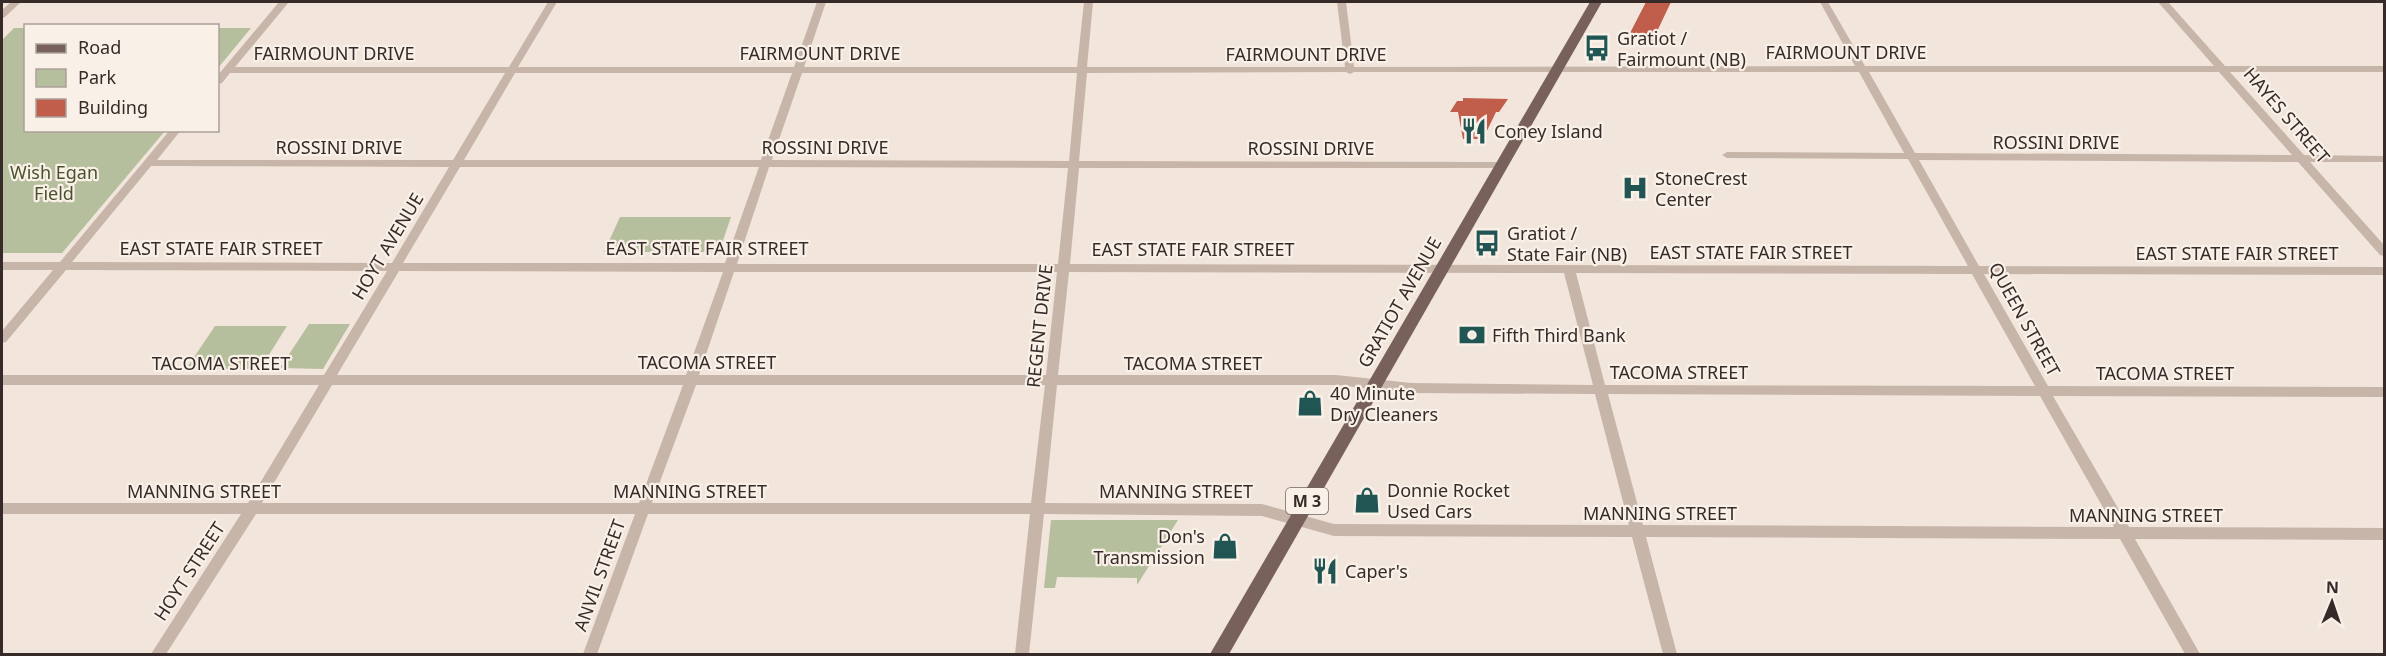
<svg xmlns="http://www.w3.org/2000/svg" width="2386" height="656" font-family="'Noto Sans',sans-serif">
	<rect width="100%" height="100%" fill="#f1e5dc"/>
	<g fill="#b6bf9d">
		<path d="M14 28H25L26 130 165 131 62 253H2V40Z"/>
		<path d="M218 28H251L218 68Z"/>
		<path d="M620 217H731L719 252H604Z"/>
		<path d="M309 324H350L323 369 280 368Z"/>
		<path d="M215 326H287L260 369H186Z"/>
		<path d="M1051 520H1178L1137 585V578L1057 577 1055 588H1044Z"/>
	</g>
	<g fill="#c05e4b">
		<path d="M1646 2H1671L1652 42 1629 35Z"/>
		<path d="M1463 98 1508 99 1499 112H1496L1483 139H1463L1458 112H1450L1457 101H1463Z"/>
	</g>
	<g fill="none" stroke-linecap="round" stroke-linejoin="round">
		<g fill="#c8b5a9" fill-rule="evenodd">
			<path d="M11 2H21L5 17 2 18V10Z"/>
			<path d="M279 2H289L235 67H509L548 2H557L518 67H794L817 2H826L804 67H1077L1084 2H1093L1087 67H1345L1337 2H1346L1354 67 1855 66 1820 2H1828L1865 66H2214L2158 2H2168L2225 66H2384V72H2230L2304 155 2384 156V162H2310L2384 245V256L2380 255 2298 162 1919 160 1979 266 2384 267V275L1984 274 2048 386 2384 387V397L2053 396 2129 527 2384 528V540L2135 539 2200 654H2185L2120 539 1646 537 1677 654H1663L1632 537 1334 536 1262 516 1044 514 1029 654H1015L1030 514H648L597 654H583L635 514H256L166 654H151L241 514H2V503H248L319 385H2V375H324L387 271 66 270 6 342 2 343V331L53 270H2V262H60L170 130H181L157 160H453L505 73H230L222 83 218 84V75ZM1346 72 1350 74 1354 72H1859L1904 153 1727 152 1722 155 1727 158 1908 159 1968 266 1070 264 1079 168H1502L1507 165 1502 162 1079 161 1087 73ZM1869 72H2219L2292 155 1915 153ZM515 73H792L761 160H464ZM802 73H1077L1069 161 772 160ZM151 166 449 167 392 263 72 262ZM460 167H759L725 263H403ZM769 167 1068 168 1058 264H737ZM399 271 723 272 686 375H337ZM734 272H1057L1046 375H699ZM1069 272 1564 273 1593 385 1411 383 1336 375H1058ZM1576 273 1972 274 2035 386 1605 385ZM332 385H683L639 503H262ZM696 385H1045L1031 503H652ZM1057 385H1336L1411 393 1595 394 1629 525 1334 524 1262 504 1045 503ZM1608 394 2040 396 2114 527 1643 525Z"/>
		</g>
		<path fill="#77615a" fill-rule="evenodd" d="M1590 2H1602L1229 654H1210Z"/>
	</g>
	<defs>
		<g id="bus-bare" transform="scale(2.07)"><path d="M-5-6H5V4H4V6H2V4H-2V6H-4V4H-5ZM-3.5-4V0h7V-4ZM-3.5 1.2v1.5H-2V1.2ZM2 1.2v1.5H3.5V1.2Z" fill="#205554" stroke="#f9f0e8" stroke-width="2.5" paint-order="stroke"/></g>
		<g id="restaurant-bare" transform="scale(2.07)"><path d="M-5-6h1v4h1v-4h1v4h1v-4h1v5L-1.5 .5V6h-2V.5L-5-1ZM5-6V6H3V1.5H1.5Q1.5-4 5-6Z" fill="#205554" stroke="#f9f0e8" stroke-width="2.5" paint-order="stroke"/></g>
		<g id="hospital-bare" transform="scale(2.07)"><path d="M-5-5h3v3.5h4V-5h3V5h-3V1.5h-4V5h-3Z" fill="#205554" stroke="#f9f0e8" stroke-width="2.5" paint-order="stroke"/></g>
		<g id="bank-bare" transform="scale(2.07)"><path d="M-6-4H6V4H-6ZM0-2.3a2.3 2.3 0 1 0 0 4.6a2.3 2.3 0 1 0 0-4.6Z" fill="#205554" stroke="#f9f0e8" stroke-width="2.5" paint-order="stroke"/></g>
		<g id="shop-bare" transform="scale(2.07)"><path d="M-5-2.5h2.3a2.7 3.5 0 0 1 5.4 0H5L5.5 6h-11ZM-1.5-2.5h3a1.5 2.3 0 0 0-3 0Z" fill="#205554" stroke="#f9f0e8" stroke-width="2.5" paint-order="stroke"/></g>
	</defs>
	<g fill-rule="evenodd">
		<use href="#bus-bare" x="1597" y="48"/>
		<use href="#restaurant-bare" x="1474" y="131"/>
		<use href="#hospital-bare" x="1635" y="188"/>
		<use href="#bus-bare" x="1487" y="243"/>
		<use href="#bank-bare" x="1472" y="335"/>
		<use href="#shop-bare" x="1310" y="403"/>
		<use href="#shop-bare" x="1367" y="500"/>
		<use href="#shop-bare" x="1225" y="546"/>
		<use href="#restaurant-bare" x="1325" y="571"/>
	</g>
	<g text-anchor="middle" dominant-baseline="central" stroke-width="4.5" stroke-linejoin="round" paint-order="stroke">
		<rect fill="#f9f0e8" stroke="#706662" stroke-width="1.5" x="1286" y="488" width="42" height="26" rx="4.5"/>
		<g font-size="16" font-weight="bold" fill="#362b28">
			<text x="1307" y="501">M 3</text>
		</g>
		<g font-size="18" fill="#362b28" stroke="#f9f0e8" text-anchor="start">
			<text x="1617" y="38">Gratiot /<tspan x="1617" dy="21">Fairmount (NB)</tspan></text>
			<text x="1494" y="131">Coney Island</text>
			<text x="1655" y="178">StoneCrest<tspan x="1655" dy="21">Center</tspan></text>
			<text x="1507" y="233">Gratiot /<tspan x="1507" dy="21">State Fair (NB)</tspan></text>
			<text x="1492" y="335">Fifth Third Bank</text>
			<text x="1330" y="393">40 Minute<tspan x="1330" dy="21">Dry Cleaners</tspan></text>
			<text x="1387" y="490">Donnie Rocket<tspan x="1387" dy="21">Used Cars</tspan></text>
			<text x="1205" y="536" text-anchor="end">Don's<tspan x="1205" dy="21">Transmission</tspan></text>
			<text x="1345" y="571">Caper's</text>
		</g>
		<g font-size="18" fill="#362b28" stroke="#f9f0e8">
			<text x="1846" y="52">FAIRMOUNT DRIVE</text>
			<text x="334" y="53">FAIRMOUNT DRIVE</text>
			<text x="820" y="53">FAIRMOUNT DRIVE</text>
			<text x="1306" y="54">FAIRMOUNT DRIVE</text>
			<text transform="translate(2287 115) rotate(49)">HAYES STREET</text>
			<text x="2056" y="142">ROSSINI DRIVE</text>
			<text x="339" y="147">ROSSINI DRIVE</text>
			<text x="825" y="147">ROSSINI DRIVE</text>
			<text x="1311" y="148">ROSSINI DRIVE</text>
			<text transform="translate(387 246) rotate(-59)">HOYT AVENUE</text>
			<text x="221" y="248">EAST STATE FAIR STREET</text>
			<text x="707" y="248">EAST STATE FAIR STREET</text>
			<text x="1193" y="249">EAST STATE FAIR STREET</text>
			<text x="1751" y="252">EAST STATE FAIR STREET</text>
			<text x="2237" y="253">EAST STATE FAIR STREET</text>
			<text transform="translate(1399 302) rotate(-60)">GRATIOT AVENUE</text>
			<text transform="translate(2025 319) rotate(61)">QUEEN STREET</text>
			<text transform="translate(1039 326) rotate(-84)">REGENT DRIVE</text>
			<text x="707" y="362">TACOMA STREET</text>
			<text x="221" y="363">TACOMA STREET</text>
			<text x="1193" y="363">TACOMA STREET</text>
			<text x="1679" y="372">TACOMA STREET</text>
			<text x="2165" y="373">TACOMA STREET</text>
			<text x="204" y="491">MANNING STREET</text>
			<text x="690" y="491">MANNING STREET</text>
			<text x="1176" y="491">MANNING STREET</text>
			<text x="1660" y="513">MANNING STREET</text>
			<text x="2146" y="515">MANNING STREET</text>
			<text transform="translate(189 571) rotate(-57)">HOYT STREET</text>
			<text transform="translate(599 575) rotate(-70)">ANVIL STREET</text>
		</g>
		<g font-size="18" fill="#48532d" stroke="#f9f0e8">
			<text x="54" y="172">Wish Egan<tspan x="54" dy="21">Field</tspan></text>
		</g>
	</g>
	<rect width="2386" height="656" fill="none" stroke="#362b28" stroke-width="6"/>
	<rect x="24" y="24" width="195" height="108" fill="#f9f0e8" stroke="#aba19b" stroke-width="1.5"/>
	<rect x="36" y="44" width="30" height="9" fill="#77615a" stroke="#aba19b" stroke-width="1.5"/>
	<text x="78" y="54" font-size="18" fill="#362b28">Road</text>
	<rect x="36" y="69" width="30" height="18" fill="#b6bf9d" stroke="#aba19b" stroke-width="1.5"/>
	<text x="78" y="84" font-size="18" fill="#362b28">Park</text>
	<rect x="36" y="99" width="30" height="18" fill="#c05e4b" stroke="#aba19b" stroke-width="1.5"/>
	<text x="78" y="114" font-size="18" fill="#362b28">Building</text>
	<g transform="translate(2332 602) rotate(2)" stroke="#f9f0e8" stroke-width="4.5" paint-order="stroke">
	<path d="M0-4.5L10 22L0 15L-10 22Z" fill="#362b28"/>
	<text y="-9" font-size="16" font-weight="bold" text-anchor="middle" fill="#362b28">N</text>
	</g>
</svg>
